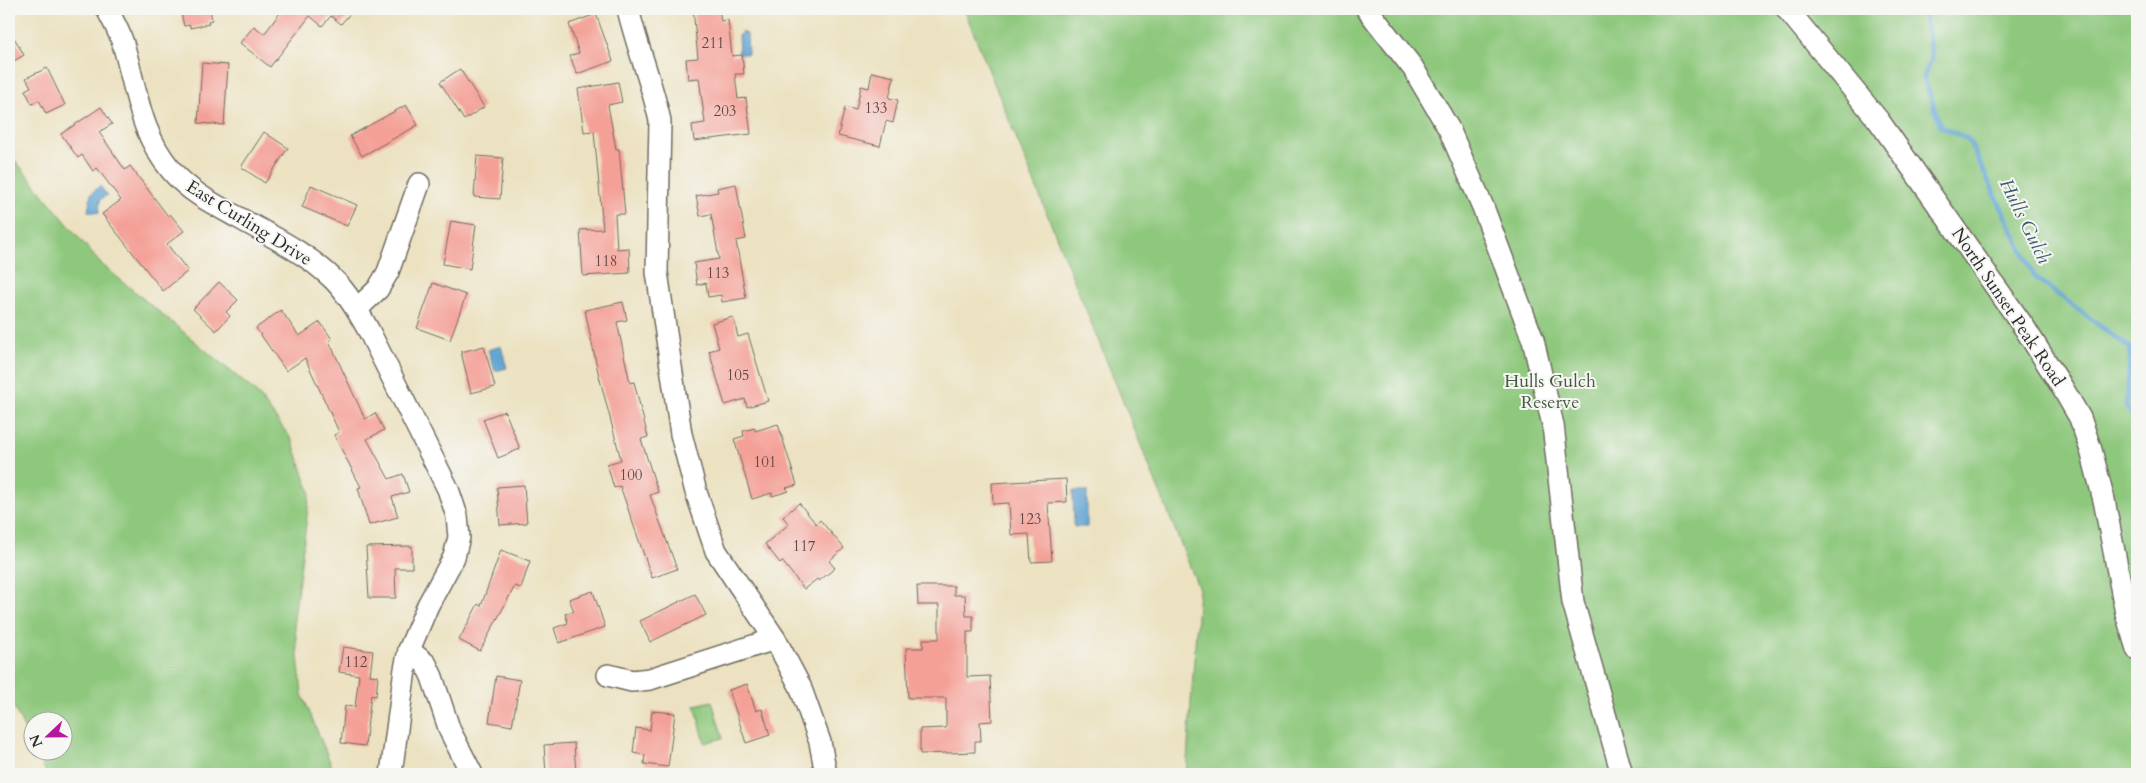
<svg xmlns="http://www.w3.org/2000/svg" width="2146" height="783" font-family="Cardo,serif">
	<rect width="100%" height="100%" fill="#f6f6f2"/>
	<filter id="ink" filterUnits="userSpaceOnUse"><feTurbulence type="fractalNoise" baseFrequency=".02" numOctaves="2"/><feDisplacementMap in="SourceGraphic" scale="10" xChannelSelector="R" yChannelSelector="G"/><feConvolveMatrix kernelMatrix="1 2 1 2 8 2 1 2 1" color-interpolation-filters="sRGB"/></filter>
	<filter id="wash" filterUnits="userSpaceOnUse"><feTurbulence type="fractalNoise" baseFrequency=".0096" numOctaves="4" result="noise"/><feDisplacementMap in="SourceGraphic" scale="20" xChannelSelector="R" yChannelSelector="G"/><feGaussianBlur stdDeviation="1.12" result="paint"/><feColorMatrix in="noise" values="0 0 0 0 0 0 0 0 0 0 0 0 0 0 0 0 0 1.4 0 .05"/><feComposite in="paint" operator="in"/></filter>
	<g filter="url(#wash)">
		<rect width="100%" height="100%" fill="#ece2c1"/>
		<g fill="#8ec87d" stroke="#5c7a54">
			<path d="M964 9H2137V774H1186L1199 589Z"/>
			<path d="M9 153 99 262 257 393 292 440 310 492 294 619 302 694 335 774H47L35 751 62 750V720H32V745L9 697Z"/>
			<path d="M712 701 723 738 705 743 695 705Z"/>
		</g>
		<g fill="#5ea3d3" stroke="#44677f">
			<path d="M741 32 747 34 748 54H739L738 35H741Z"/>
			<path d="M100 186 107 195 100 200 99 213 88 211 91 194Z"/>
			<path d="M501 346 507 368 495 371 488 350Z"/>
			<path d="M1073 491H1087V527H1074Z"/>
		</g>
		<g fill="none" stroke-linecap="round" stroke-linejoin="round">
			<path stroke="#5ea3d3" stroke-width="5" d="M1924 9 1932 58 1924 78 1941 127 1968 139 2035 277 2131 349 2126 406 2137 421"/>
		</g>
		<g id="blocks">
			<g fill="#f4a097">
				<path d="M180 9H210L212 20 208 21 209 24 190 28V25L184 26Z"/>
				<path d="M283 9H354L341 24 331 16 322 26 310 16 270 67 240 43 254 26 264 34Z"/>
				<path d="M693 9H719L721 21 728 20 732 56 742 55 744 74H735L738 99 746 98 751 134 694 141 692 125 705 123 699 78 688 79 686 59 698 58Z"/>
				<path d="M596 14 613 61 577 74 570 56 579 53 569 24Z"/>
				<path d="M9 29 24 55 9 64Z"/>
				<path d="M202 63 228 65 224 125 198 123Z"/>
				<path d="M47 68 65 105 46 114 39 100 32 104 25 90 31 87 26 78Z"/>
				<path d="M460 69 484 107 464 120 440 82Z"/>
				<path d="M872 72 894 77 889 98 898 100 893 123 886 121 880 146 838 136 845 107 856 110 861 86 869 88Z"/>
				<path d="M618 82 622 102 608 105 616 149H619L625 214H615L617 249 629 248 630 273 583 276 580 230 603 229 594 131 584 132 578 89Z"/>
				<path d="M406 105 418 125 362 156 350 136Z"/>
				<path d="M101 107 112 124 99 132 125 170 130 166 168 216 170 214 184 231 167 244 188 271 163 291 102 214 121 200 97 168 93 171 82 155 78 158 61 134Z"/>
				<path d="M264 132 288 148 265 183 241 167Z"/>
				<path d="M477 156 503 158 500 199 474 197Z"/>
				<path d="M736 184 746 239 736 241 746 298 722 302 721 295 708 297 706 283 697 285 694 263 719 259 711 214 700 216 696 196 718 192 717 188Z"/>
				<path d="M311 185 357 205 347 226 302 207Z"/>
				<path d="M451 221 476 225 470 269 443 264Z"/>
				<path d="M219 282 238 300 226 312 230 316 216 331 193 309Z"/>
				<path d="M433 283 466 295 450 340 417 328Z"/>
				<path d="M623 302 627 320 617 322 630 383 634 382 648 437 641 439 658 492 650 495 677 569 652 578 620 486 614 488 607 464 621 460 598 372 585 310Z"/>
				<path d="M281 310 299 336 320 322 332 339 329 341 365 419 375 413 384 430 367 439 389 479 403 474 409 492 392 497 398 517 369 525 358 488 361 487 334 435 339 432 305 358 286 371 256 328Z"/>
				<path d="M733 317 738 337 748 334 768 401 747 407 745 399 725 405 709 351 719 348 712 323Z"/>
				<path d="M484 346 495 387 471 393 461 352Z"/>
				<path d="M505 411 520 449 498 458 483 419Z"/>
				<path d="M778 424 797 485 786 488 789 491 772 496V493L752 499 734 439 744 436 743 431 755 428V431Z"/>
				<path d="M1066 479 1067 502 1048 503 1052 561 1031 562 1029 534 1011 535 1009 503 993 504 992 483Z"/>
				<path d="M524 485 527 523 500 525 497 487Z"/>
				<path d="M799 503 816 524 820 520 844 548 829 561 835 568 819 581 817 579 804 589 782 561 780 563 765 544 789 524 783 517Z"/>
				<path d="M412 546V568H395L396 598H369L366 547Z"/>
				<path d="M501 550 530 561 521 588 515 586 480 651 459 640 478 604 481 606Z"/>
				<path d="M917 586H954V595H965L966 616H973V632H967V677L990 676 992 721 980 722 981 741H975V752L920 754V729L946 728V698H908L906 648H923V639H939V605H918Z"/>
				<path d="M593 591 605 627 559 643 554 628 568 623 565 614 574 611 569 599Z"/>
				<path d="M695 594 706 615 650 642 640 621Z"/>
				<path d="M343 647 373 651 370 675 378 676 376 696 371 695 365 746 341 743 345 706 355 707 359 675 339 672Z"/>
				<path d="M496 676 520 680 512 726 489 722Z"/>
				<path d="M747 684 756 711 762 709 770 735 746 743 729 690Z"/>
				<path d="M652 711 675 713 668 767 644 764 645 755 633 753 636 728 650 730Z"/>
				<path d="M574 743 576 774H546L544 745Z"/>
			</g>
		</g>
	</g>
	<g filter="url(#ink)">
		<use href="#blocks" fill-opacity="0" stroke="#6f6b60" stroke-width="1"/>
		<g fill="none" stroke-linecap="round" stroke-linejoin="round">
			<g stroke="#6f6b60" stroke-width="24">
				<g id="minor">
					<path d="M107 9C113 21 121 34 124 47 137 92 140 133 171 170 189 192 215 205 239 218 271 236 305 252 332 278 347 292 359 313 369 331L448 489 457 516 459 537 454 557 428 605 409 650 405 669 391 774"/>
					<path d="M628 9C637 47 652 83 660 121L657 272 681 434 696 492 716 551 775 639 800 686 820 742 826 774"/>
					<path d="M1367 9 1413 68 1449 129 1483 207 1533 340 1553 425 1573 602 1622 774"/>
					<path d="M1787 9 1879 121 2024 327 2062 387 2080 418 2091 450 2104 500 2126 613 2137 649"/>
					<path d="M357 309 378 289 388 272 419 184"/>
					<path d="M409 650 426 664 432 677 450 731 472 774"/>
					<path d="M608 675 632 681 650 679 775 639"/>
				</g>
			</g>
			<use href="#minor" stroke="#fff" stroke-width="21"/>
		</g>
	</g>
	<g text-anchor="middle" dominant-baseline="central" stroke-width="4" stroke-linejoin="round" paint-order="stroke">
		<g font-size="15" fill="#5d4846">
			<text x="713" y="43">211</text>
			<text x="876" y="108">133</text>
			<text x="725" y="111">203</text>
			<text x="606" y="261">118</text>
			<text x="718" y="273">113</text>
			<text x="738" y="375">105</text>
			<text x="765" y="462">101</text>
			<text x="631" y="475">100</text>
			<text x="1030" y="519">123</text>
			<text x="804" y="546">117</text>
			<text x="356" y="662">112</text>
		</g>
		<g font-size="18" fill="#2b2b2b" stroke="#f6f6f2">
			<text transform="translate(249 223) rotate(32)">East Curling Drive</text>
			<text transform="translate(2008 307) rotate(56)">North Sunset Peak Road</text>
		</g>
		<g font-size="18" fill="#495a44" stroke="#f6f6f2">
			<text x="1550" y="381">Hulls Gulch<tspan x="1550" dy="21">Reserve</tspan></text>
		</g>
		<g font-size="19" font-style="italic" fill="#3f5b6e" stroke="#f6f6f2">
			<text transform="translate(2025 221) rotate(64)">Hulls Gulch</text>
		</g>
	</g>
	<rect width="2146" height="783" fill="none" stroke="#f6f6f2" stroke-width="30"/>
	<g transform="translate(48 736) rotate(248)"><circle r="24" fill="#f6f6f2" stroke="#a5a5a2"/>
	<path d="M0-4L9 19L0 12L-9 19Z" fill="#b5179e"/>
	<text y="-8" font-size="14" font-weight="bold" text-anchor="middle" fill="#2b2b2b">N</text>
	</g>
</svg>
